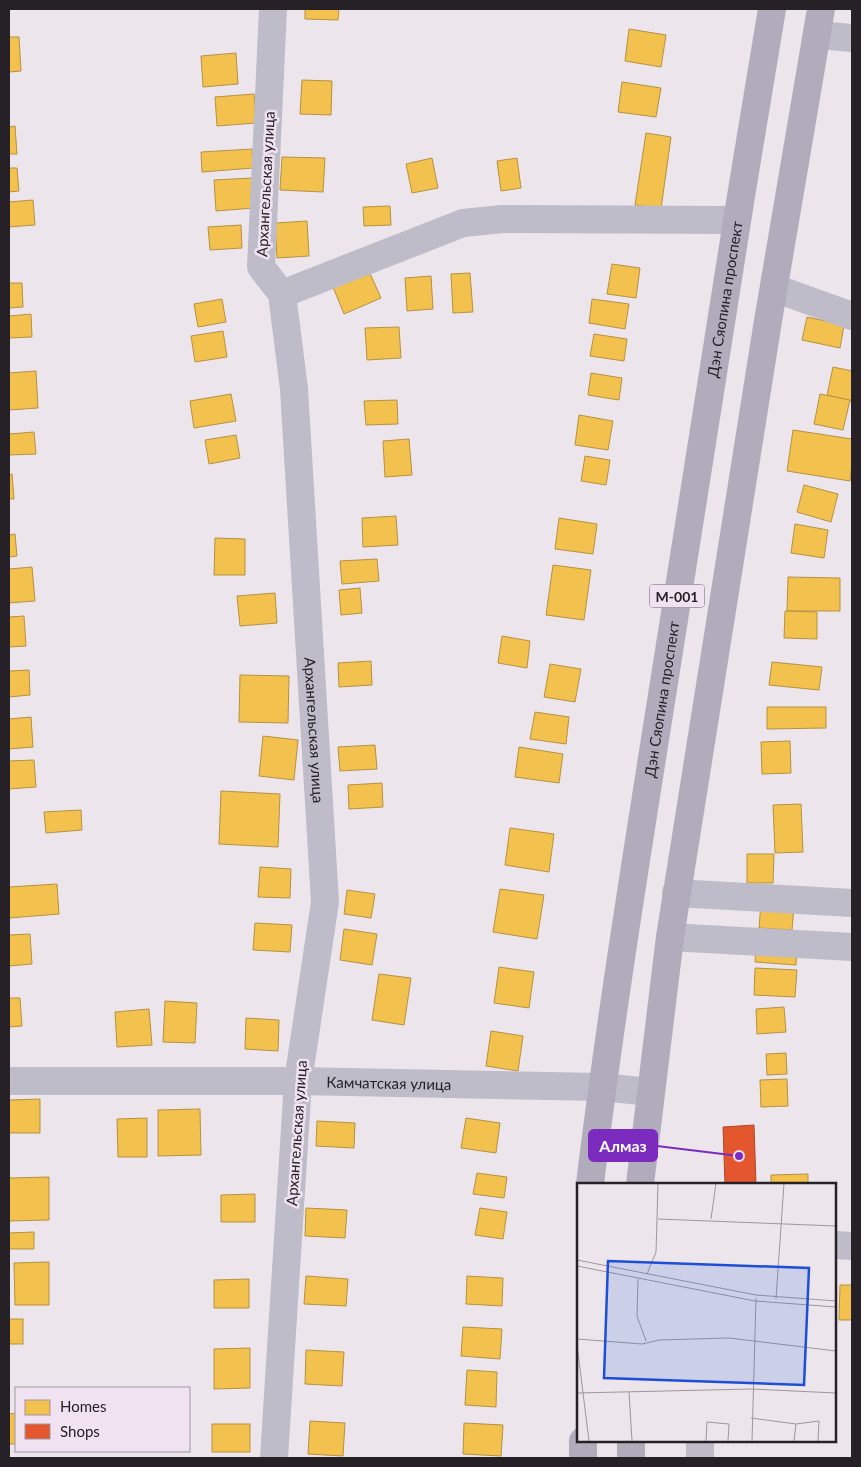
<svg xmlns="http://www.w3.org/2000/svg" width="861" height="1467" font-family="Lato,sans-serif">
	<rect width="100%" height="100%" fill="#ece6ec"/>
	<g fill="#f2c14e" stroke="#b59142">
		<path d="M305 9H339L338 20 305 19Z"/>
		<path d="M629 29 666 35 661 67 625 61Z"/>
		<path d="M9 37H19L21 71 9 72Z"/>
		<path d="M236 53 238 84 203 87 201 56Z"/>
		<path d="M302 80 332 81 331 115 300 114Z"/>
		<path d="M622 82 661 88 656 117 618 112Z"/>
		<path d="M254 94 256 123 217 126 215 97Z"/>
		<path d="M15 126 17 154H9V127Z"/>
		<path d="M646 133 671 137 661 209 635 205Z"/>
		<path d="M252 149 253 168 202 172 201 152Z"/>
		<path d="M282 157 325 158 323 192 280 190Z"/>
		<path d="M432 158 438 188 412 193 406 164Z"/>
		<path d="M517 158 521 188 501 191 497 161Z"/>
		<path d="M9 168H17L19 191 9 192Z"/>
		<path d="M252 178 254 208 216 211 214 180Z"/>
		<path d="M33 200 35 225 9 227V202Z"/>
		<path d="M390 206 391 225 364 226 363 207Z"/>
		<path d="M307 221 309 256 277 258 275 223Z"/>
		<path d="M241 225 242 248 210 250 208 227Z"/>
		<path d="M612 264 640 268 636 298 607 294Z"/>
		<path d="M369 271 381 298 344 314 333 287Z"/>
		<path d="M470 273 473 312 453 313 451 274Z"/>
		<path d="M431 276 433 309 407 311 405 278Z"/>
		<path d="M9 283H22L23 307 9 308Z"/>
		<path d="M222 299 226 322 198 327 194 304Z"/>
		<path d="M592 299 629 304 625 329 589 323Z"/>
		<path d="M31 314 32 337 9 338V316Z"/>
		<path d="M807 317 844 325 840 348 802 340Z"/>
		<path d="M399 327 401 358 367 360 365 328Z"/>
		<path d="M223 331 227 357 195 362 191 336Z"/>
		<path d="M594 334 627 339 624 361 590 356Z"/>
		<path d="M833 367 852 371V401L827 395Z"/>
		<path d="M36 371 38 408 9 410V373Z"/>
		<path d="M591 373 622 378 619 400 588 395Z"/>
		<path d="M231 394 236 421 194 428 190 401Z"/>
		<path d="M820 394 850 400 843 430 814 424Z"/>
		<path d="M397 400 398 424 366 425 364 401Z"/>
		<path d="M579 415 613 421 608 450 575 445Z"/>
		<path d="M793 430 852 439V464L850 481 787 471Z"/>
		<path d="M34 432 36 454 9 455V434Z"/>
		<path d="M236 435 240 458 209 464 205 440Z"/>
		<path d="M409 439 412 475 385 477 383 441Z"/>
		<path d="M585 456 610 460 606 485 581 481Z"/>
		<path d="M12 474 14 499H9V475Z"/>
		<path d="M804 485 838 494 831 522 797 512Z"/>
		<path d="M396 516 398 545 363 547 362 518Z"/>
		<path d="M559 518 597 524 593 554 555 549Z"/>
		<path d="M795 524 828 530 824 558 791 553Z"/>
		<path d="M15 534 17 556 9 557V535Z"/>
		<path d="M215 538 245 539V575H214Z"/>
		<path d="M377 559 379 581 342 584 340 561Z"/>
		<path d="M553 565 591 570 584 620 546 615Z"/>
		<path d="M32 567 35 601 9 603V569Z"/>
		<path d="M788 577 840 578V611H787Z"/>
		<path d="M360 588 362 613 341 615 339 590Z"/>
		<path d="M275 593 277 623 240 626 237 596Z"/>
		<path d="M785 611 817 612V639L784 638Z"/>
		<path d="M24 616 26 646 9 647V617Z"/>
		<path d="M502 636 530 641 527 668 498 663Z"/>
		<path d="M371 661 372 685 339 687 338 663Z"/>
		<path d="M772 662 822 667 819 690 769 685Z"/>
		<path d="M550 664 581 669 575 702 544 697Z"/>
		<path d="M29 670 30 695 9 697V671Z"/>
		<path d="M240 675 289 676 288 723 239 722Z"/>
		<path d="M767 707H826V728L767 729Z"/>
		<path d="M535 712 569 717 566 744 530 739Z"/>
		<path d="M31 717 33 747 9 749V719Z"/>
		<path d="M263 736 298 740 294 780 259 776Z"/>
		<path d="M790 741 791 773 762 774 761 742Z"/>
		<path d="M375 745 377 769 340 771 338 747Z"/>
		<path d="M519 747 563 754 559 783 515 777Z"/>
		<path d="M34 760 36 787 9 789V761Z"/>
		<path d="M382 783 383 807 349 809 348 785Z"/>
		<path d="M221 791 280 794 278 847 219 844Z"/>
		<path d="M801 804 803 852 775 853 773 805Z"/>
		<path d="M81 810 82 830 46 833 44 812Z"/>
		<path d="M510 828 554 834 549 872 505 865Z"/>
		<path d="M747 854H774L773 883H747Z"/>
		<path d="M260 867 291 869 290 898 258 897Z"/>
		<path d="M57 884 59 914 9 918V887Z"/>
		<path d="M500 889 544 895 537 939 493 932Z"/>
		<path d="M347 890 375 894 371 918 344 914Z"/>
		<path d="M761 903 794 906 792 930 759 928Z"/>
		<path d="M255 923 292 925 290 952 253 950Z"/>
		<path d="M344 929 377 934 372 965 340 960Z"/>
		<path d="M30 934 32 964 9 966V935Z"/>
		<path d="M756 944 797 948 796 965 755 962Z"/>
		<path d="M499 967 534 972 529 1008 494 1003Z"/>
		<path d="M755 968 797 970 795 997 754 995Z"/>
		<path d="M379 974 411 978 404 1025 372 1020Z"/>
		<path d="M9 998H20L22 1026 9 1027Z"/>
		<path d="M165 1001 197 1003 195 1043 163 1042Z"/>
		<path d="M784 1007 786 1032 757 1034 756 1009Z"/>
		<path d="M149 1009 152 1045 117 1047 115 1012Z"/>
		<path d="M246 1018 279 1020 278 1051 245 1049Z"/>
		<path d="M491 1031 523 1036 518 1071 486 1066Z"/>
		<path d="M786 1053 787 1074 767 1075 766 1054Z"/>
		<path d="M787 1079 788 1106 761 1107 760 1080Z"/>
		<path d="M40 1099V1133H9V1100Z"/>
		<path d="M200 1109 201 1155 158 1156V1110Z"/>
		<path d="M147 1118V1157H118L117 1119Z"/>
		<path d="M466 1118 500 1123 496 1153 461 1148Z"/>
		<path d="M317 1121 355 1123 354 1148 316 1146Z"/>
		<path d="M477 1173 507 1177 504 1198 473 1194Z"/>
		<path d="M808 1174V1184H771V1175Z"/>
		<path d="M49 1177V1220L9 1221V1178Z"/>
		<path d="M255 1194V1222H221V1195Z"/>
		<path d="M306 1208 347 1210 345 1238 305 1236Z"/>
		<path d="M480 1208 507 1212 503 1239 475 1235Z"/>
		<path d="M34 1232V1249H9V1233Z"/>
		<path d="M49 1262V1305H15L14 1263Z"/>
		<path d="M306 1276 348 1279 346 1306 304 1304Z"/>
		<path d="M467 1276 503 1278 502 1306 466 1304Z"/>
		<path d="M249 1279V1308H214V1280Z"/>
		<path d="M840 1285H852V1320H839Z"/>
		<rect x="9" y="1319" width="14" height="25"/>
		<path d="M463 1327 502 1329 500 1359 461 1356Z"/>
		<path d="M250 1348V1388L214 1389V1349Z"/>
		<path d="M306 1350 344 1352 342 1386 305 1384Z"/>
		<path d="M467 1370 497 1372 496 1407 465 1405Z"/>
		<path d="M16 1413V1444H9V1414Z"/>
		<path d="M310 1421 345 1423 343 1456 308 1454Z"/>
		<path d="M464 1423 503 1425 501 1456 463 1454Z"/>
		<rect x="212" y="1424" width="38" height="28"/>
	</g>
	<path fill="#e4572e" stroke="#ab472c" d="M754 1125 756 1184H725L723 1127Z"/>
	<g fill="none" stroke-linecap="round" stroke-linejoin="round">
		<g stroke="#bebcc8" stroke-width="28">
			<path id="s1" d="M273 9 261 267 282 294 294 389 325 902 298 1081 274 1458"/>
			<path d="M817 35 852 38"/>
			<path d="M774 288 852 316"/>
			<path d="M282 294 463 223 502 219 736 220"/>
			<path d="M676 893 852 903"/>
			<path d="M670 937 852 947"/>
			<path id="s2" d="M9 1081H298L602 1087 650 1092"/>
			<path d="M835 1245 852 1246"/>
			<path d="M700 1458V1441"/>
		</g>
		<g stroke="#b0acbc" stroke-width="28">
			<path id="s3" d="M590 1184C611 1012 639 841 666 670 700 449 735 229 772 9"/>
			<path d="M640 1184 670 937 768 321 821 9"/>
			<path d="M583 1458V1441"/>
			<path d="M631 1458V1441"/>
		</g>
	</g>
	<g text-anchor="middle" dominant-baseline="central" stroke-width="5" stroke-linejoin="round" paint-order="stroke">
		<rect fill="#f0e2f0" stroke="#635b63" stroke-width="1" x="649.5" y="584.5" width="55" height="23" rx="4"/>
		<g font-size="14" font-weight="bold" fill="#262126">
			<text x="677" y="596">M-001</text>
		</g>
		<g font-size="15" fill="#262126" stroke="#f0e2f0">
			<text transform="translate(265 184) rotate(-87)">Архангельская улица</text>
			<text stroke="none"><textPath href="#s3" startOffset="895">Дэн Сяопина проспект</textPath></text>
			<text stroke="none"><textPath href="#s3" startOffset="490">Дэн Сяопина проспект</textPath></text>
			<text stroke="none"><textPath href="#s1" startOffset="730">Архангельская улица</textPath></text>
			<text stroke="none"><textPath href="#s2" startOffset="380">Камчатская улица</textPath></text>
			<text transform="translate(296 1133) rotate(-86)">Архангельская улица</text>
		</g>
	</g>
	<g transform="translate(577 1183)">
		<rect width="259" height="259" fill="#ece6ec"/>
		<path fill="none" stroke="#9d979d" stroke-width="1" d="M81 36 259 43M134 36 139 0M0 77 179 112 259 118M0 83 178 118 259 124M70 91 79 69 81 0M61 96 60 133 69 158M199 116 207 0M0 156 65 161 82 157 152 155 259 168M0 162 12 258M52 209 55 258M0 210 175 206 259 210M174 235 219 241 217 258M219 241 242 238 241 258M129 258 130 239 152 241 151 258M175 258 179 115"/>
		<path fill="#1d4ed8" fill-opacity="0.15" stroke="#1d4ed8" stroke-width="2.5" d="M31 78 232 85 227 202 27 195Z"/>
		<rect width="259" height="259" fill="none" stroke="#262126" stroke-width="2.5"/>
	</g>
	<path fill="none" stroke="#7b2cbf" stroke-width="2" d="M739 1156L657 1146"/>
	<circle fill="#7b2cbf" stroke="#f0e2f0" stroke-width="2" cx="739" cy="1156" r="5"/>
	<rect fill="#7b2cbf" stroke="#7b2cbf" stroke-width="2" x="589" y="1130" width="68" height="31" rx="5"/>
	<g font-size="16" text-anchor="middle" font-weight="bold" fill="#fff">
		<text x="623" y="1152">Алмаз</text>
	</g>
	<rect width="861" height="1467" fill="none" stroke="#262126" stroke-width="20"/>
	<rect x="15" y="1387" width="175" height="65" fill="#f0e2f0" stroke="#9f959f"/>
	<rect x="25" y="1400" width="25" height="15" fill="#f2c14e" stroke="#9f959f"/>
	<text x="60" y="1412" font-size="15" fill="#262126">Homes</text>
	<rect x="25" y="1424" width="25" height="15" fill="#e4572e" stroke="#9f959f"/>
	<text x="60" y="1437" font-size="15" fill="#262126">Shops</text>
</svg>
